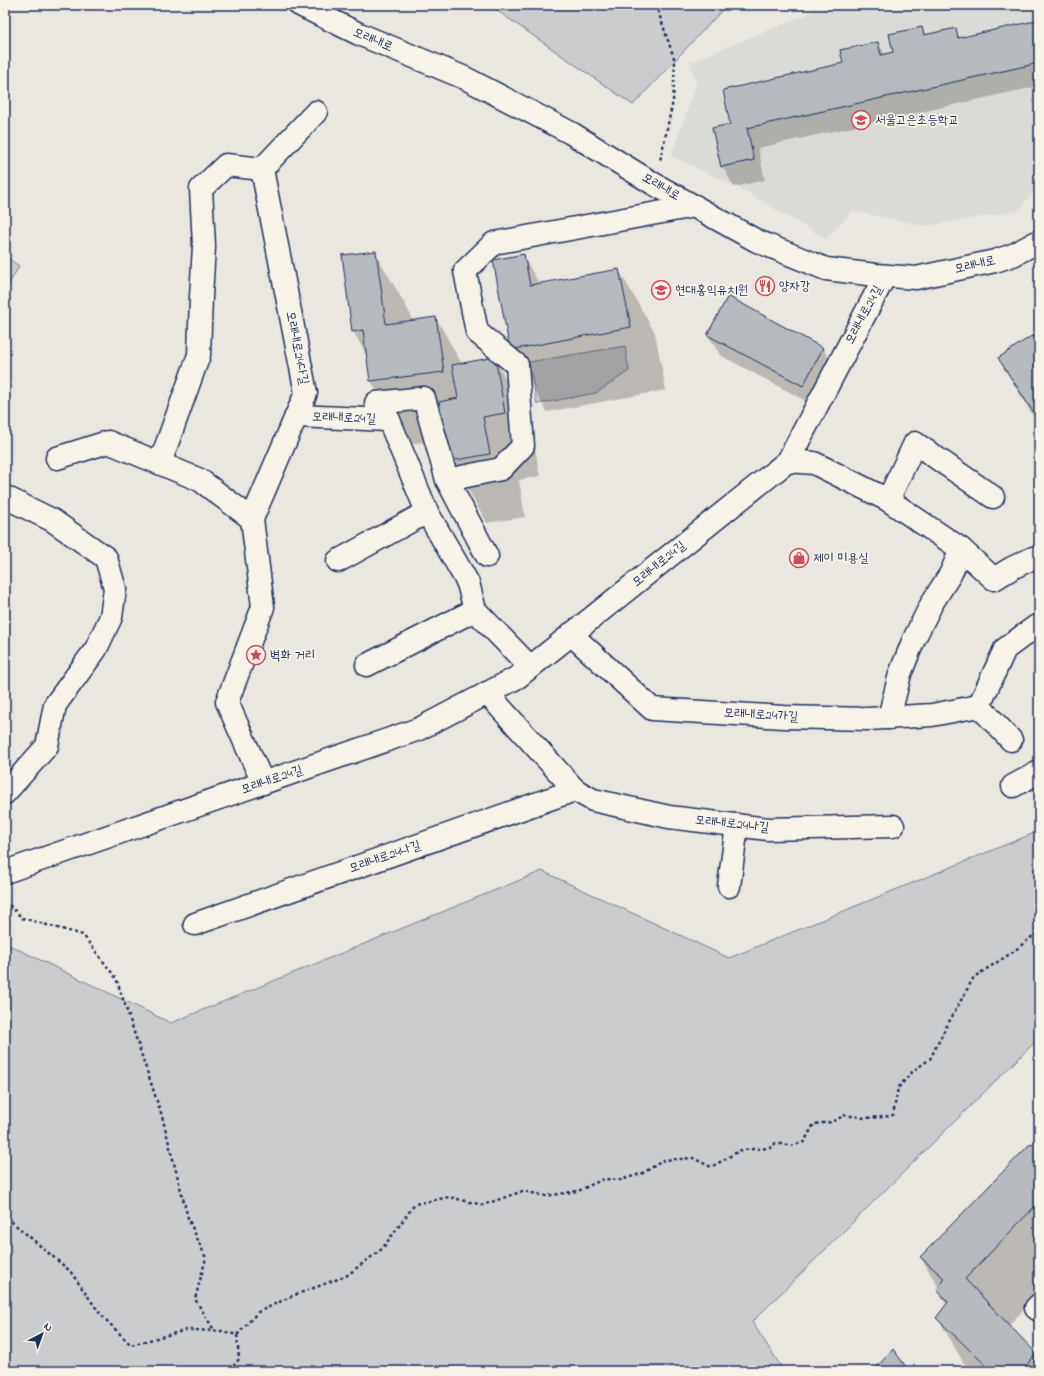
<svg xmlns="http://www.w3.org/2000/svg" width="1044" height="1376" font-family="'Indie Flower','Poor Story',sans-serif">
	<rect width="100%" height="100%" fill="#eae7e0"/>
	<filter id="ink" filterUnits="userSpaceOnUse"><feTurbulence type="fractalNoise" baseFrequency=".025" numOctaves="2"/><feDisplacementMap in="SourceGraphic" scale="8" xChannelSelector="R" yChannelSelector="G"/><feConvolveMatrix kernelMatrix="1 2 1 2 8 2 1 2 1" color-interpolation-filters="sRGB"/></filter>
	<g filter="url(#ink)">
		<path fill="#dadad6" d="M830 5H1039V185L1018 211 925 226 853 211 826 239 741 189 671 156 696 84 690 62Z"/>
		<g fill="#cbcccd" stroke="#737e96">
			<path d="M489 5H727L633 105Z"/>
			<path d="M5 256 19 266 5 291Z"/>
			<path d="M625 346 629 371 596 393 537 404 529 362Z"/>
			<path d="M1039 831V1038L752 1322 784 1371H5V943L171 1023 542 871 729 958Z"/>
		</g>
		<g fill="#0003">
			<path d="M1039 21V86L758 148 765 180 734 187 722 166 731 124 844 64 878 43 885 55 894 53 922 28 926 35 955 29 960 38Z"/>
			<path d="M375 252 411 315 412 322 436 318 462 364 494 358 530 421 540 476 519 480 525 517 487 523 451 460 447 439 408 444 371 381 368 358 353 331Z"/>
			<path d="M523 256 540 285 619 270 655 333 666 390 547 412 511 349Z"/>
			<path d="M708 335 823 348 834 369 815 406 720 355Z"/>
			<path d="M1039 346V427L999 358Z"/>
			<path d="M1039 1144V1294L1008 1326 1035 1354 1039 1360V1371H968L938 1318 947 1305 938 1290 939 1288 921 1258Z"/>
		</g>
		<g fill="#b6babf" stroke="#1b2f5e">
			<path d="M1039 20V63L747 128 754 160 721 167 712 128 730 124 723 90 843 63 840 50 878 42 881 55 893 52 889 34 922 27 924 35 956 28 958 38Z"/>
			<path d="M376 251 386 324 436 317 444 372 370 381 363 330 352 332 342 255Z"/>
			<path d="M524 254 530 285 619 269 631 327 510 350 493 260Z"/>
			<path d="M728 296 823 348 803 386 707 335Z"/>
			<path d="M1033 335 1039 345V421L998 358Z"/>
			<path d="M495 357 505 413 483 417 490 454 450 461 439 402 458 398 452 365Z"/>
			<path d="M1039 1143V1202L965 1279 1036 1353 1022 1371H992L936 1318 948 1302 937 1290 944 1278 920 1257 1029 1145Z"/>
			<path d="M893 1349 909 1371H873L885 1358Z"/>
		</g>
		<g fill="none" stroke-linecap="round" stroke-linejoin="round">
			<g stroke="#1b2f5e" stroke-width="25">
				<g id="minor">
					<path d="M376 403 424 398 447 480 501 469 523 446 517 365 477 332 465 271 494 243 695 206"/>
					<path d="M296 416 389 420 427 512 468 583 475 610 530 667"/>
					<path d="M57 458 108 442 200 480 252 519 263 607 227 702 263 783"/>
					<path d="M788 461 814 463 888 500 961 549 994 579 1012 568 1033 558H1039"/>
					<path d="M160 463 199 355 201 297 204 246 201 189 226 165 262 169"/>
					<path d="M447 480 487 556"/>
					<path d="M5 497 52 520 106 558 115 589 111 617 96 649 55 705 47 746 5 793"/>
					<path d="M888 500 915 443 993 497"/>
					<path d="M252 519 306 393 262 169 316 112"/>
					<path d="M338 561 427 512"/>
					<path d="M571 634 652 709 784 717 868 719 932 715 979 706"/>
					<path d="M367 665 475 610"/>
					<path d="M487 693 575 790 593 800 669 817 768 829 893 826"/>
					<path d="M889 718 900 674 914 639 932 603 951 573 961 549"/>
					<path d="M1011 740 979 706 1005 649 1035 627 1039 626"/>
					<path d="M1013 786 1039 772"/>
					<path d="M5 872 419 729 518 677 788 461 885 276"/>
					<path d="M729 886 737 825"/>
					<path d="M195 924 575 790"/>
					<path d="M1039 1305 1036 1308 1039 1310"/>
				</g>
			</g>
			<g stroke="#1b2f5e" stroke-width="25">
				<path id="major" d="M300 5 359 34 465 78 571 133 654 184 757 241 826 269 876 275 916 278 995 261 1013 255 1039 241"/>
			</g>
			<g stroke="#1b2f5e" stroke-width="2.5" stroke-dasharray="3 3" stroke-linecap="butt">
				<path d="M656 5 675 61 673 101 660 161"/>
				<path d="M5 901 22 918 83 935 116 978 162 1116 188 1218 206 1258 195 1299 214 1330"/>
				<path d="M5 1221 12 1222 70 1271 101 1315 131 1345 186 1330 222 1331 237 1335 258 1312 292 1296 346 1276 382 1249 415 1204 449 1197 483 1205 523 1191 546 1196 578 1191 604 1179 621 1180 643 1173 664 1160 693 1158 711 1167 741 1150 770 1148 776 1143 791 1146 804 1142 814 1124 832 1122 845 1115 865 1118 883 1117 893 1115 898 1088 913 1071 930 1059 945 1029 974 977 1013 952 1039 931"/>
				<path d="M230 1371 239 1359 237 1335"/>
			</g>
			<use href="#minor" stroke="#f7f3e8" stroke-width="22"/>
			<use href="#major" stroke="#f7f3e8" stroke-width="22"/>
		</g>
	</g>
	<defs>
		<g id="school-ring" transform="scale(1)"><circle r="9.5" fill="#f7f3e8" stroke="#d1495b" stroke-width="1.5"/><path d="M0-5L7-2L0 1L-7-2ZM-4 1L0 2.5L4 1V4Q0 6-4 4Z" fill="#d1495b"/></g>
		<g id="restaurant-ring" transform="scale(1)"><circle r="9.5" fill="#f7f3e8" stroke="#d1495b" stroke-width="1.5"/><path d="M-5-6h1v4h1v-4h1v4h1v-4h1v5L-1.5 .5V6h-2V.5L-5-1ZM5-6V6H3V1.5H1.5Q1.5-4 5-6Z" fill="#d1495b"/></g>
		<g id="shop-ring" transform="scale(1)"><circle r="9.5" fill="#f7f3e8" stroke="#d1495b" stroke-width="1.5"/><path d="M-5-2.5h2.3a2.7 3.5 0 0 1 5.4 0H5L5.5 6h-11ZM-1.5-2.5h3a1.5 2.3 0 0 0-3 0Z" fill="#d1495b"/></g>
		<g id="sight-ring" transform="scale(1)"><circle r="9.5" fill="#f7f3e8" stroke="#d1495b" stroke-width="1.5"/><path d="M0-6L1.8-2.2L6-1.7L2.9 1.2L3.7 5.4L0 3.3L-3.7 5.4L-2.9 1.2L-6-1.7L-1.8-2.2Z" fill="#d1495b"/></g>
	</defs>
	<g fill-rule="evenodd">
		<use href="#school-ring" x="861" y="120"/>
		<use href="#restaurant-ring" x="765" y="286"/>
		<use href="#school-ring" x="661" y="290"/>
		<use href="#shop-ring" x="799" y="558"/>
		<use href="#sight-ring" x="256" y="655"/>
	</g>
	<g text-anchor="middle" dominant-baseline="central" stroke-width="3.5" stroke-linejoin="round" paint-order="stroke">
		<g font-size="13" fill="#1b2f5e" stroke="#f7f3e8">
			<text transform="translate(373 40) rotate(23)">모래내로</text>
			<text transform="translate(661 187) rotate(30)">모래내로</text>
			<text transform="translate(975 265) rotate(-13)">모래내로</text>
			<text transform="translate(864 315) rotate(-62)">모래내로24길</text>
			<text transform="translate(297 348) rotate(79)">모래내로24다길</text>
			<text transform="translate(344 418) rotate(2)">모래내로24길</text>
			<text transform="translate(659 564) rotate(-39)">모래내로24길</text>
			<text transform="translate(761 715) rotate(3)">모래내로24가길</text>
			<text transform="translate(272 780) rotate(-19)">모래내로24길</text>
			<text transform="translate(732 824) rotate(6)">모래내로24나길</text>
			<text transform="translate(385 857) rotate(-19)">모래내로24나길</text>
		</g>
		<g font-size="13" fill="#1b2f5e" stroke="#f7f3e8" text-anchor="start">
			<text x="875" y="120">서울고은초등학교</text>
			<text x="779" y="286">양자강</text>
			<text x="675" y="290">현대홍익유치원</text>
			<text x="813" y="558">제이 미용실</text>
			<text x="270" y="655">벽화 거리</text>
		</g>
	</g>
	<rect width="1044" height="1376" fill="none" stroke="#f7f3e8" stroke-width="20"/>
	<rect x="10" y="10" width="1024" height="1356" fill="none" stroke="#1b2f5e" stroke-width="1.5" filter="url(#ink)"/>
	<g transform="translate(42 1334) rotate(41)" stroke="#f7f3e8" stroke-width="3" paint-order="stroke">
	<path d="M0-3L7 15L0 10L-7 15Z" fill="#1b2f5e"/>
	<text y="-6" font-size="11" font-weight="bold" text-anchor="middle" fill="#1b2f5e">N</text>
	</g>
</svg>
